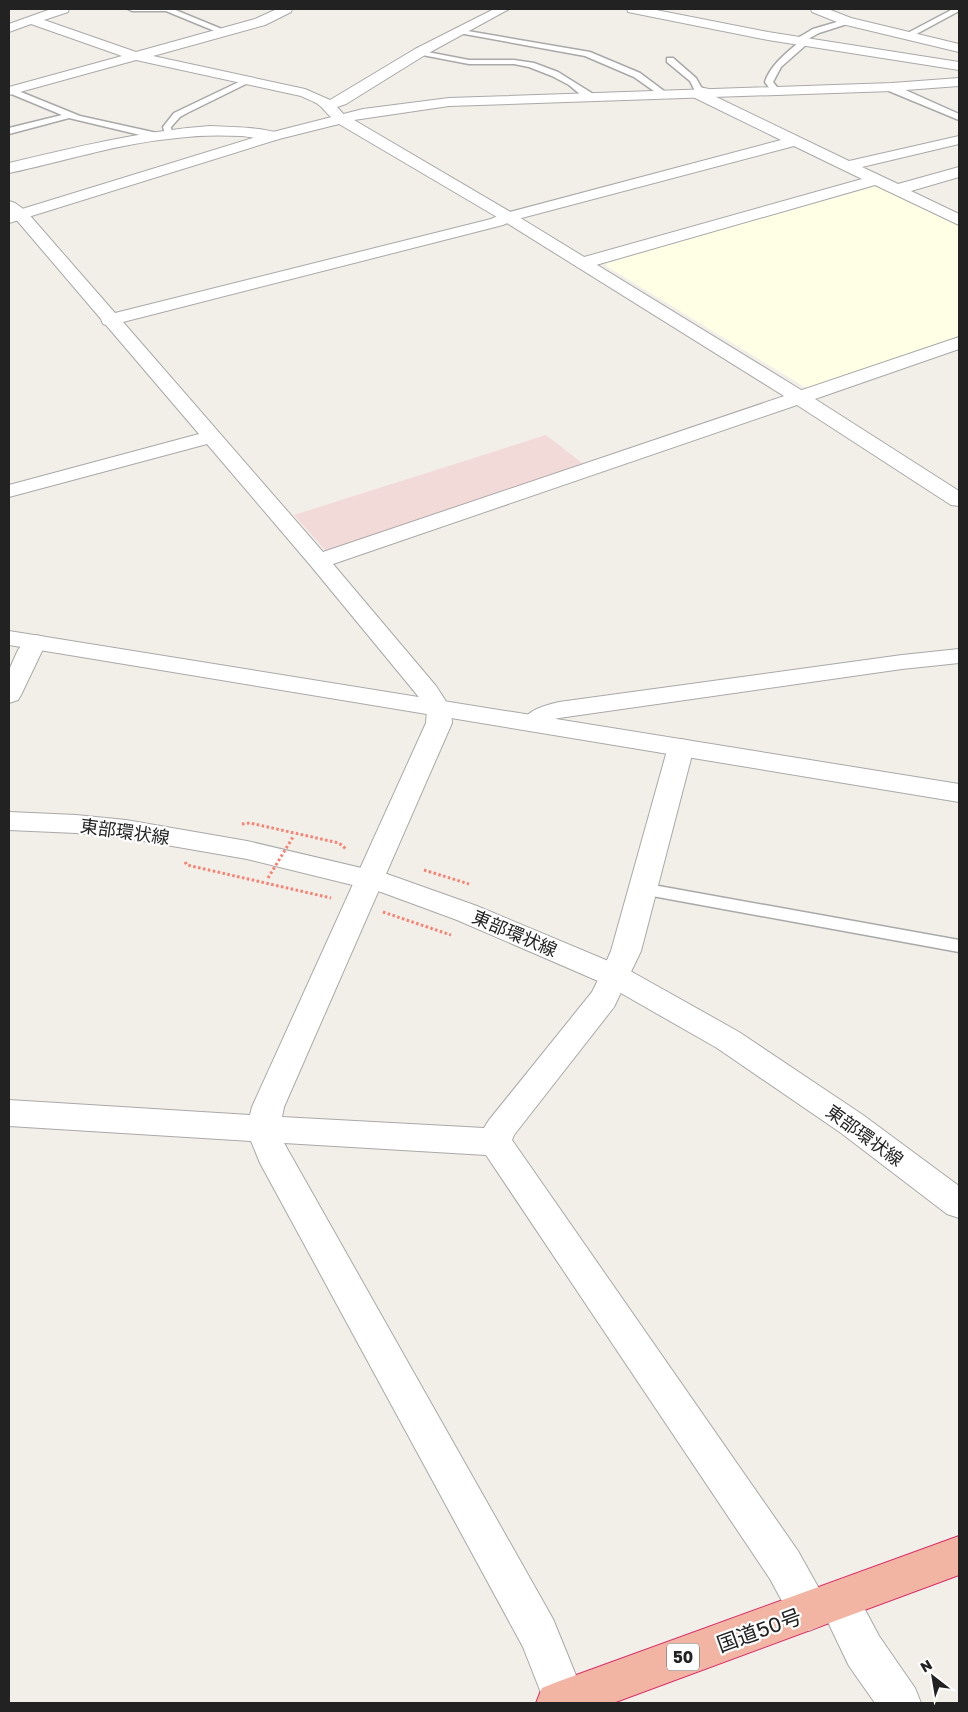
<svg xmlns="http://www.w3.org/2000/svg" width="968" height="1712" font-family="'Golos Text','Noto Sans JP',sans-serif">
	<rect width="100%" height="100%" fill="#f2efe9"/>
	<path fill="#f2dad9" d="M546 435 586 466 334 550H325L294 515Z"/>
	<path fill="#ffffe5" d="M877 186H883L959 222V337L809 388 803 386 606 266 607 262Z"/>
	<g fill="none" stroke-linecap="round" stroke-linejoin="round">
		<g stroke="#a9a9a9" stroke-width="3">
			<g id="service">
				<path d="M128 9H173L229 32 222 34 166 11H132Z"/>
				<path d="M953 9H959V11L909 38 902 36Z"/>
				<path d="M847 19H850V23L819 33 806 40 807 44 781 67 773 82 780 91 773 93 765 82C770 66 785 54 798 43L795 41 796 39 813 29Z"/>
				<path d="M456 29 590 52 640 73 668 94 661 96 634 77 585 56 459 33H456Z"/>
				<path d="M417 50 469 60H514L534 63 558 72 598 97 594 100 581 95 569 85 552 76 529 67 514 64H469L417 54Z"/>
				<path d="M667 58H673L696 78 701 87 707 90V94L695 91 690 81 667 62Z"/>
				<path d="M245 79 252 81 187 113 180 117 171 127 172 136H166L163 127 174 113Z"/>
				<path d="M892 84 959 114V120L889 91 888 87Z"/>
				<path d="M11 88 80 116 157 133 161 136 157 139 69 118 9 134V128L62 115 9 93V89Z"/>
				<path d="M642 883 959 940V952L636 893 634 889 636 885Z"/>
			</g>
		</g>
		<g stroke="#a9a9a9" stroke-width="2">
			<g id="minor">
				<path d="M51 9H69L68 12 44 20 136 52 255 19 277 9H292L291 12 265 25 153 56 305 89 330 100 415 49 494 9H509L425 55 346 104 337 107 347 118 345 121C332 124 328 112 319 105 314 101 306 99 301 96L136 60 9 95V87L122 56 31 24 9 32V24Z"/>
				<path d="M627 9H651L768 32 959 62V70L768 40 628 12Z"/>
				<path d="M704 88 709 89 711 92 710 94 849 161 959 136V144L862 167 898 184 959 167V177L911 191 959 214V225L875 185 589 267 583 268 577 267 574 263 577 259 862 179 794 146 514 220 503 225 123 322 323 552 959 337V349L815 399 959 491V506L951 505 797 405 333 564 436 686 451 709 452 723 284 1107 282 1117 484 1128 489 1120 592 992 600 976 611 951 668 747 672 741 681 739 690 741 694 747 641 951 614 1007 514 1135 512 1140 798 1551 822 1594 825 1587 839 1581 853 1587 879 1636 915 1688 921 1703H875L849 1666 826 1618 823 1625 809 1631 795 1625 770 1579 486 1155 284 1143 553 1619 586 1700 585 1703H545L523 1647 260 1163 251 1141 9 1126V1100L250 1115 252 1107 426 723 427 709 418 696 311 566 207 444 9 497V485L199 434 106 325 103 324 101 319 14 217 9 213V201L15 203 26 211 115 313 491 219 502 214 781 140 693 97 691 94 693 91Z"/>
				<path d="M210 126C233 127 257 127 279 133L281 136 279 139C267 142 254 137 242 136 220 135 198 135 177 138 120 143 65 161 9 173V163C76 147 141 131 210 126Z"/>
				<path d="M36 635 44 637 48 642 42 651 21 695 18 700 9 703V670L18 650 28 637Z"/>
				<path d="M959 649V663L902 669 559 718C543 721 544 734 524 729L520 723C530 709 543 706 559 702L902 655Z"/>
			</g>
		</g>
		<g stroke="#a9a9a9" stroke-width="2">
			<g id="tertiary">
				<path d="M811 9H828L851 18 959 44V52L842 24 812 12Z"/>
				<path d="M959 78V86L892 91 449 106 354 120 514 214 806 393 809 397 806 401 799 403 792 401 502 220 339 124 279 139 9 223V213L269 133 363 109 449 98 892 83Z"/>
				<path d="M9 631 959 784V802L9 645Z"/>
				<path d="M9 812 76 815 126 820 247 841 387 874 477 906 625 968 739 1032 863 1115 959 1186V1218L947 1214 841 1133 717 1048 605 984 457 920 381 892 247 859 126 838 76 833 9 830Z"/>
			</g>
		</g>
		<g stroke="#dc2a67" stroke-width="2">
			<path id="trunk" d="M959 1536V1575L613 1703H536L542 1688 557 1682Z"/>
		</g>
		<g stroke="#fa8072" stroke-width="3" stroke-dasharray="2.5 2.5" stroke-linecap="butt">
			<path d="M242 824 250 823 339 843 346 849"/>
			<path d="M185 862 187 865 331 898"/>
			<path d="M424 870 469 884"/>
			<path d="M383 912 451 935"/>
		</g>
		<use href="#service" fill="#fff" fill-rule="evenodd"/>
		<use href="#minor" fill="#fff" fill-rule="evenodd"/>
		<use href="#tertiary" fill="#fff" fill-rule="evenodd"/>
		<use href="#trunk" fill="#f2b4a3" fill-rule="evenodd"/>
		<path stroke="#fa8072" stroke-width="3" stroke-dasharray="2.5 2.5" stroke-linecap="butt" d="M268 878 293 837"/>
	</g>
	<g text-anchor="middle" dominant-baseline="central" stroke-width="4.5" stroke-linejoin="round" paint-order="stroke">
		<rect fill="#fff" stroke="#646464" stroke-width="1" x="667" y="1643.5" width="32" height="27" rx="4"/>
		<g font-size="16" font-weight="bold" fill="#222">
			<text x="683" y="1657">50</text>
		</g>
		<g font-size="18" fill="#222" stroke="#fff">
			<text transform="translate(125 831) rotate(8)">東部環状線</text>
			<text transform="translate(515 933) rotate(23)">東部環状線</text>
			<text transform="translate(865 1135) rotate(36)">東部環状線</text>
		</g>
		<g font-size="21" fill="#222" stroke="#fff">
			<text transform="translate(759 1630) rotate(-20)">国道50号</text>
		</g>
	</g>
	<rect width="968" height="1712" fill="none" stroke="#222222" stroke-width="20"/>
	<g transform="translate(933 1677) rotate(329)" stroke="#ffffff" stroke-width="4" paint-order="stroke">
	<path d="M0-4L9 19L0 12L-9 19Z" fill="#222222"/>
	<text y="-8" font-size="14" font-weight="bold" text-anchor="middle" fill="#222222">N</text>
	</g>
</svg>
